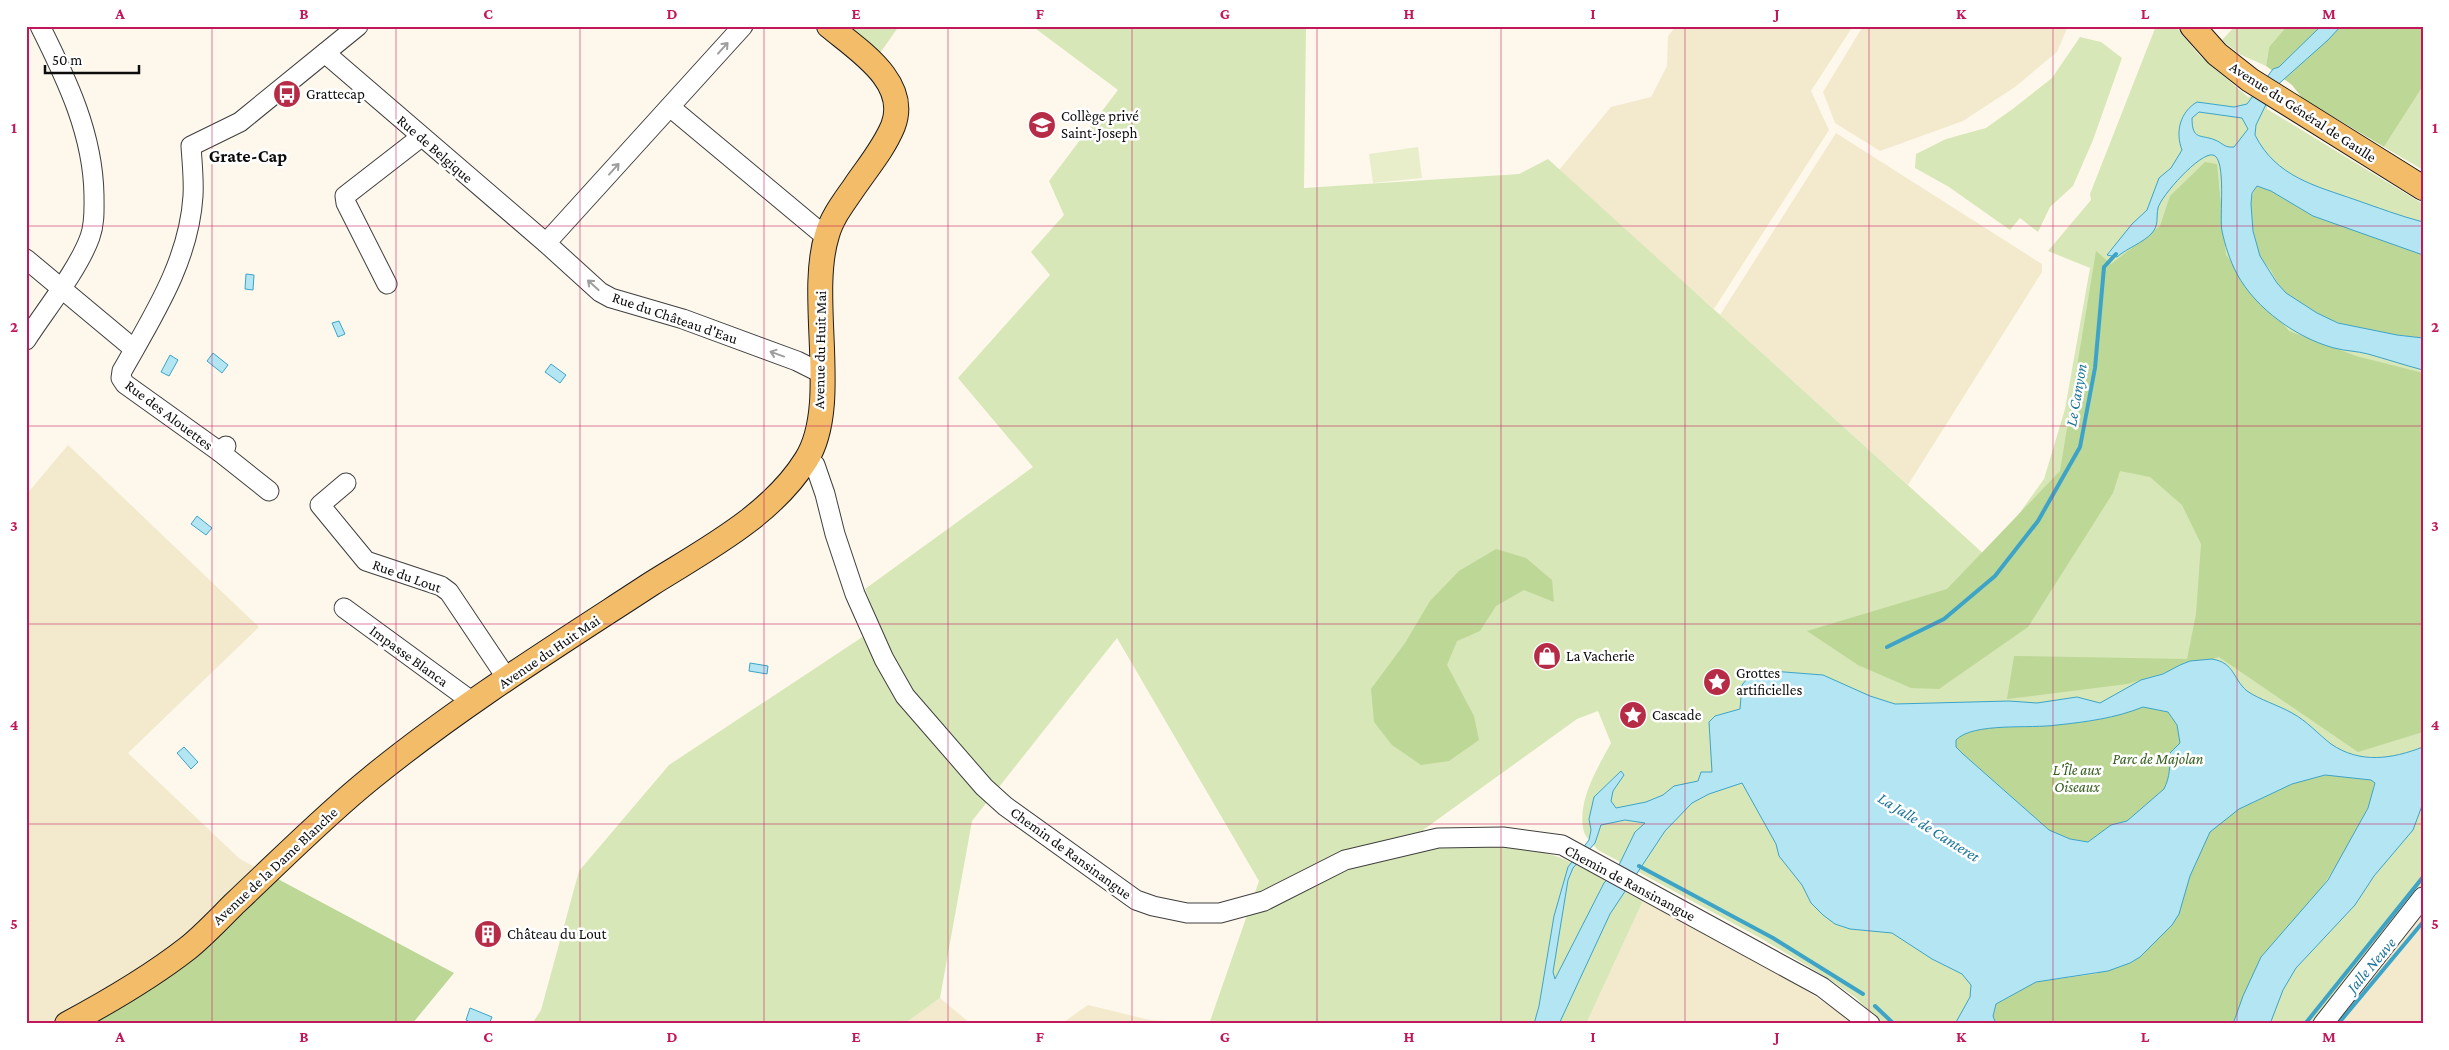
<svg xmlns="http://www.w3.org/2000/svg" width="2449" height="1050" font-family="'Crimson Pro',serif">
	<rect width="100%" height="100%" fill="#fef8ec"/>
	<g fill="#f3eacd">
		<path d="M1676 26H1853L1811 91 1829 130 1714 309 1561 174 1559 170 1611 107 1651 97 1667 66 1668 36Z"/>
		<path d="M1863 26H2068L2057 52 2015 87 1963 121 1880 151 1835 123 1823 92Z"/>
		<path d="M1836 133 2042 264V272L1908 485 1720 315Z"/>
		<path d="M68 445 259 627 128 753 240 859 276 878 76 1024H26V495Z"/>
		<path d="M1643 901 1793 982 1857 1024H1586Z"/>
		<path d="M2423 903V1024H2329Z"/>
		<path d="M940 998 971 1024H904Z"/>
		<path d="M1088 1005 1150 1020 1209 1024H1061Z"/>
	</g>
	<g fill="#d7e7b7">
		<path d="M847 26H899L880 53Z"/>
		<path d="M1032 26H1306L1304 188 1519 174 1548 159 1985 555 2011 525 2044 479 2065 409 2090 268 2048 251 2091 200 2090 194 2156 26H2175L2200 56 2248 97 2252 96 2267 105V109L2423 204V888L2315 1024H1883L1855 997 1826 977 1762 939 1598 850C1594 845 1586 838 1584 832 1576 802 1598 767 1611 743L1598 711 1577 719 1423 830 1435 848C1478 845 1528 843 1568 861 1594 872 1617 889 1643 901L1586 1024H1209L1259 881 1117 638 972 821 940 998 904 1024H532L541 1010 579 871 669 765 879 626 865 589 1033 467 958 378 1050 275 1031 252 1064 215 1049 181 1118 90Z"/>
		<path d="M2235 26H2287L2269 47 2266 66 2239 54 2222 40Z"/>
		<path d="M2080 37 2101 42 2122 58 2093 140 2073 186 2050 207 2038 232 2020 218 2010 230 1949 187 1915 168 1916 154 1946 139 1986 128 2014 108 2052 78Z"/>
		<path d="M2423 86V170L2384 147Z"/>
	</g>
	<g fill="#bdd797">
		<path d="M2287 26H2423V86L2384 147 2302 98 2292 85 2266 66 2269 47Z"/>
		<path d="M2205 162 2217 164 2226 255 2289 331 2356 356 2423 373V732L2358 752 2219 657 2127 684 2007 699 2014 656 2187 659 2196 614 2201 544 2182 505 2150 477 2120 471 2113 493 2028 627 1939 689 1911 688 1858 665 1807 631 1947 589 2060 471 2096 251 2111 264 2160 226 2170 196Z"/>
		<path d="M2257 186 2271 191 2313 216 2423 255V338C2373 332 2317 326 2281 288 2276 282 2274 274 2269 268 2266 264 2262 260 2260 256 2257 251 2257 243 2255 237 2251 221 2247 200 2257 186Z"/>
		<path d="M1496 549 1526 558 1552 580 1554 602 1524 590 1496 606 1480 631 1457 641 1447 665 1474 716 1479 740 1449 761 1421 765 1392 745 1374 722 1371 689 1405 643 1430 601 1459 571Z"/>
		<path d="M2143 707 2168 712 2177 725 2180 743 2170 753C2170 766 2170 777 2164 789L2127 821 2111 825 2088 842 2070 839 2049 830 1963 754 1956 747V739C1973 722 2031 729 2057 725 2086 722 2116 718 2143 707Z"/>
		<path d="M2334 774 2374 781 2372 799 2342 856 2320 890 2261 957 2243 996 2233 1024H1996L1993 1016 1996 1004 2036 982 2096 974 2156 940 2172 925C2185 895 2191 861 2209 833 2226 807 2303 776 2334 774Z"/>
		<path d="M276 878 454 973 412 1024H76Z"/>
	</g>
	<path fill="#e7eec9" d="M1418 147 1422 178 1373 183 1369 154Z"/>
	<g fill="#b3e5f3" stroke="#3da4c7" fill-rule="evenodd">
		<path d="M2321 26H2341L2328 40 2274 88 2256 125 2255 135C2276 177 2316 186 2356 200 2379 208 2400 216 2423 222V255L2313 216 2271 191 2257 186 2252 193 2251 204 2253 231 2260 256 2277 283 2286 293 2317 313 2338 323 2397 335 2423 338V370C2404 365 2386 359 2368 354 2357 351 2345 351 2334 348 2297 338 2256 309 2237 274 2230 261 2225 245 2222 231 2219 218 2227 158 2213 155 2200 152 2161 196 2158 208 2156 218 2159 225 2152 233 2143 243 2127 248 2117 257L2107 255 2132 224 2147 210 2159 178 2171 168 2182 150C2175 132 2180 112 2197 102L2234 107 2247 104 2273 69 2279 67ZM2199 112 2242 118 2248 129 2234 147C2224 148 2223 143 2215 140 2201 134 2192 141 2192 118Z"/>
		<path d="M246 274 254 275 253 290 245 289Z"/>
		<path d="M339 321 345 334 338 337 332 323Z"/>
		<path d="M213 353 228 365 222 373 207 361Z"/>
		<path d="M170 355 178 360 169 376 161 372Z"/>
		<path d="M551 364 566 375 560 383 545 372Z"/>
		<path d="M197 516 212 528 206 535 191 524Z"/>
		<path d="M2212 659C2235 663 2232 678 2247 691 2260 700 2278 705 2292 713 2307 721 2318 734 2331 744 2360 764 2392 759 2423 747V803L2413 830 2374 876 2355 905 2296 968 2283 990 2270 1024H2233L2243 996 2261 957 2328 880 2368 808 2375 783 2371 780 2325 775 2292 784 2239 809 2210 832 2190 876 2179 914 2172 925 2140 957 2130 963 2108 971 2036 982 1996 1004 1993 1016 1996 1024H1955L1970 997 1971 985 1962 974 1932 959 1892 933 1850 929 1835 924 1823 915 1811 903 1802 885 1779 856 1776 844 1742 783 1709 794 1692 803 1665 831 1610 914 1559 1024H1534L1539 1006 1554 916 1568 867 1589 840 1591 830 1589 819 1594 797 1621 771 1624 775 1613 791 1611 801 1616 808 1646 802 1663 795 1674 786 1698 781 1701 772H1712L1709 722 1715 716 1740 709 1742 685 1751 674 1772 671 1823 675 1870 696 1895 704 2009 701 2037 703 2077 697 2100 703 2141 680 2163 674 2180 665 2190 661ZM2143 707 2168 712 2177 725 2180 743 2170 753C2170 766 2170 777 2164 789L2127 821 2111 825 2088 842 2070 839 2049 830 1963 754 1956 747V740C1973 722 2031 729 2057 725 2086 722 2116 718 2143 707ZM1625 820 1645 823 1635 832 1618 867 1604 883 1555 979 1553 972 1568 880 1573 868 1595 843 1601 825Z"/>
		<path d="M750 663 768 666 767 674 749 671Z"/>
		<path d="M184 747 198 762 191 769 177 753Z"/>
		<path d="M470 1008 492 1017 489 1024H474L466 1020Z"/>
	</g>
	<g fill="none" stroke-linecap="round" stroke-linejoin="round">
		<g stroke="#3da4c7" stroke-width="4">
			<path d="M1887 647 1944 619 1995 576 2038 521 2080 447 2095 368 2104 267 2116 254"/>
			<path d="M1639 866 1773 938 1863 994"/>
			<path d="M1875 1006 1894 1024"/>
			<path d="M2305 1024 2423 877"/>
			<path d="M2338 1024 2423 922"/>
		</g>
		<g stroke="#3f3f3f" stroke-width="21">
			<g id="minor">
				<path d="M743 26 546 243 600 292 611 298 683 319 797 361 821 373"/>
				<path d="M325 53 546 243"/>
				<path d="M670 107 826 237"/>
				<path d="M26 259 134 349"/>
				<path d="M387 284 346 203 345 196 421 137"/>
				<path d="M26 340C46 309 78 270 90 237 95 223 94 209 94 195 93 134 67 80 40 26"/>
				<path d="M226 446 220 452 125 384 121 378 122 371C153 316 189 261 193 196 194 179 192 162 191 146L240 122 358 26"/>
				<path d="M220 452 269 491"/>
				<path d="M806 459 815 465 825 494 835 534 855 594 884 659 905 696 984 787 1005 806 1136 900 1153 906 1187 913H1220L1264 901 1345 860 1438 838 1503 837 1562 845 1822 987 1870 1024"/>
				<path d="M346 483 320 505 366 561 441 586 449 592 508 680"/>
				<path d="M344 608 474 703"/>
				<path d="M2323 1024 2423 897"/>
			</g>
		</g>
		<g stroke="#1d1d1d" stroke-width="26">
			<g id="major">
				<path d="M2192 26 2217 54 2250 80 2423 188"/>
				<path d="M67 1024C108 1002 151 977 188 948 204 935 219 919 234 904 279 862 323 817 370 779 458 707 556 646 651 584 705 550 771 516 806 460 841 405 807 299 827 235 832 217 844 202 855 186 868 167 884 148 893 126 910 82 858 50 829 26"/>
			</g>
		</g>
		<use href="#minor" stroke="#fff" stroke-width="19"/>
		<use href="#major" stroke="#f2bc68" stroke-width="24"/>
	</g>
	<defs><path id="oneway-shaft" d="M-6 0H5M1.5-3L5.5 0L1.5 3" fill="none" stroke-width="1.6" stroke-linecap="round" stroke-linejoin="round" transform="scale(1.25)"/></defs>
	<g stroke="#9e9e9e">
		<use href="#oneway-shaft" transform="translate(723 48) rotate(-48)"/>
		<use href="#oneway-shaft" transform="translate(614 169) rotate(-48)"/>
		<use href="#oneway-shaft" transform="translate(593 285) rotate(-138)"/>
		<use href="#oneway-shaft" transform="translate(777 354) rotate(-160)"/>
	</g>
	<path fill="none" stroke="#c2185b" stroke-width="1" stroke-opacity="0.55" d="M212 26V1024M396 26V1024M580 26V1024M764 26V1024M948 26V1024M1132 26V1024M1317 26V1024M1501 26V1024M1685 26V1024M1869 26V1024M2053 26V1024M2237 26V1024M26 226H2423M26 426H2423M26 624H2423M26 824H2423"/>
	<defs>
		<g id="bus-disc" transform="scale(1.4375)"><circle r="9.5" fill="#b62b45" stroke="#fff"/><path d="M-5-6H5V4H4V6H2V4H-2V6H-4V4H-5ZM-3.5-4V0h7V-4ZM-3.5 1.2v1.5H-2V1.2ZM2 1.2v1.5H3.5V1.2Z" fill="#fff"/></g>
		<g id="school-disc" transform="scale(1.4375)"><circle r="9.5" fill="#b62b45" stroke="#fff"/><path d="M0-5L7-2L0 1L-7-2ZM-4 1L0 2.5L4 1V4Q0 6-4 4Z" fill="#fff"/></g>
		<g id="shop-disc" transform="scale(1.4375)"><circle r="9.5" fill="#b62b45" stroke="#fff"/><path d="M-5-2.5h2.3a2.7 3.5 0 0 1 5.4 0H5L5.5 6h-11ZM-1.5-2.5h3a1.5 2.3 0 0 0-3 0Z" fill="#fff"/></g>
		<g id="sight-disc" transform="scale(1.4375)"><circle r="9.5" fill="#b62b45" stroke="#fff"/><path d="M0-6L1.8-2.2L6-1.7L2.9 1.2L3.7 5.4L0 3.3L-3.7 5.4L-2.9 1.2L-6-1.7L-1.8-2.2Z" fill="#fff"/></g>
		<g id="building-disc" transform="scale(1.4375)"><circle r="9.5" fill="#b62b45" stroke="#fff"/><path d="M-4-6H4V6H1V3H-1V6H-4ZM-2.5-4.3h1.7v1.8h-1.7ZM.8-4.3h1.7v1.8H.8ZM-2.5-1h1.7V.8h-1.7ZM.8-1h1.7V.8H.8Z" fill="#fff"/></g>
	</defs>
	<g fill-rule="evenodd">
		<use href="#bus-disc" x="287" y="94"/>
		<use href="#school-disc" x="1042" y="125"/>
		<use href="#shop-disc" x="1547" y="656"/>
		<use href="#sight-disc" x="1717" y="682"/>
		<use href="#sight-disc" x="1633" y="715"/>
		<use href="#building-disc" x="488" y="934"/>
	</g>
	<g text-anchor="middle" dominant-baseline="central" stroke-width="5" stroke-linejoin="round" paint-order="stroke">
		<g font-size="15" fill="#0c0c0c" stroke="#fff" text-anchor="start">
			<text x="306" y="94">Grattecap</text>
			<text x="1061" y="116">Collège privé<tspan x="1061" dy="17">Saint-Joseph</tspan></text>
			<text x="1566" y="656">La Vacherie</text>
			<text x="1736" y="673">Grottes<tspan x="1736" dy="17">artificielles</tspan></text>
			<text x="1652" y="715">Cascade</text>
			<text x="507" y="934">Château du Lout</text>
		</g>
		<g font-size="15" fill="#0c0c0c" stroke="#fff">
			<text transform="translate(2303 112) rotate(33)">Avenue du Général de Gaulle</text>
			<text transform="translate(435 149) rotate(41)">Rue de Belgique</text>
			<text transform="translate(675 318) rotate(19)">Rue du Château d'Eau</text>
			<text transform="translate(820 350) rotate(-89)">Avenue du Huit Mai</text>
			<text transform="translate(169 415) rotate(37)">Rue des Alouettes</text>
			<text transform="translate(407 576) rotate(20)">Rue du Lout</text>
			<text transform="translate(549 652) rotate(-34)">Avenue du Huit Mai</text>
			<text transform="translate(409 656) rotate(36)">Impasse Blanca</text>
			<text transform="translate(1071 853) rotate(36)">Chemin de Ransinangue</text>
			<text transform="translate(275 866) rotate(-43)">Avenue de la Dame Blanche</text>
			<text transform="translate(1630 883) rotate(28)">Chemin de Ransinangue</text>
		</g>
		<g font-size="15" font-style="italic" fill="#376020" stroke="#fff">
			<text x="2158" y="759">Parc de Majolan</text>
			<text x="2077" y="770">L'Île aux<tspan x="2077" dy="17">Oiseaux</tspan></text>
		</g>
		<g font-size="16" font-style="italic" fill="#1b7498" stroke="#fff">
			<text transform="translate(2076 395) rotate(-80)">Le Canyon</text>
			<text transform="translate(1929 827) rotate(32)">La Jalle de Canteret</text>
			<text transform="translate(2371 965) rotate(-50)">Jalle Neuve</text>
		</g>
		<g font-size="18" font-weight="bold" fill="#0c0c0c" stroke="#fff">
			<text x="248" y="156">Grate-Cap</text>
		</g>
	</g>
	<rect width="2449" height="1050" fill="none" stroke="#ffffff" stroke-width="55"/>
	<path d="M45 65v8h94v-8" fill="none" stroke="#0c0c0c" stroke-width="2.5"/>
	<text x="52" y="65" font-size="15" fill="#0c0c0c" stroke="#ffffff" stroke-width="4" paint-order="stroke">50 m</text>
	<rect x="28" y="28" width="2394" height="994" fill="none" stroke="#c2185b" stroke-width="2"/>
	<g font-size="16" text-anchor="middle" font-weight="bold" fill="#c2185b">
		<text x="120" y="19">A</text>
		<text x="304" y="19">B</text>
		<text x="488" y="19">C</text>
		<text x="672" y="19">D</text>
		<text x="856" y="19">E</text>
		<text x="1040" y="19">F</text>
		<text x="1225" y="19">G</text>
		<text x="1409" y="19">H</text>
		<text x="1593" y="19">I</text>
		<text x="1777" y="19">J</text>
		<text x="1961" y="19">K</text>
		<text x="2145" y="19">L</text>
		<text x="2329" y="19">M</text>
		<text x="14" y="133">1</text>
		<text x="2435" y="133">1</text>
		<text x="14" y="332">2</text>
		<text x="2435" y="332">2</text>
		<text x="14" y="531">3</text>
		<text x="2435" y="531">3</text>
		<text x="14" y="730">4</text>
		<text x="2435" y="730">4</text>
		<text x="14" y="929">5</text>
		<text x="2435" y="929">5</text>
		<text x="120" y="1042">A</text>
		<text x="304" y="1042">B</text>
		<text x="488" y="1042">C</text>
		<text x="672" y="1042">D</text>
		<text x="856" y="1042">E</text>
		<text x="1040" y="1042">F</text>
		<text x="1225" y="1042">G</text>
		<text x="1409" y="1042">H</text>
		<text x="1593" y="1042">I</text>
		<text x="1777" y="1042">J</text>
		<text x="1961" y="1042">K</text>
		<text x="2145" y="1042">L</text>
		<text x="2329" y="1042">M</text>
	</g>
</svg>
